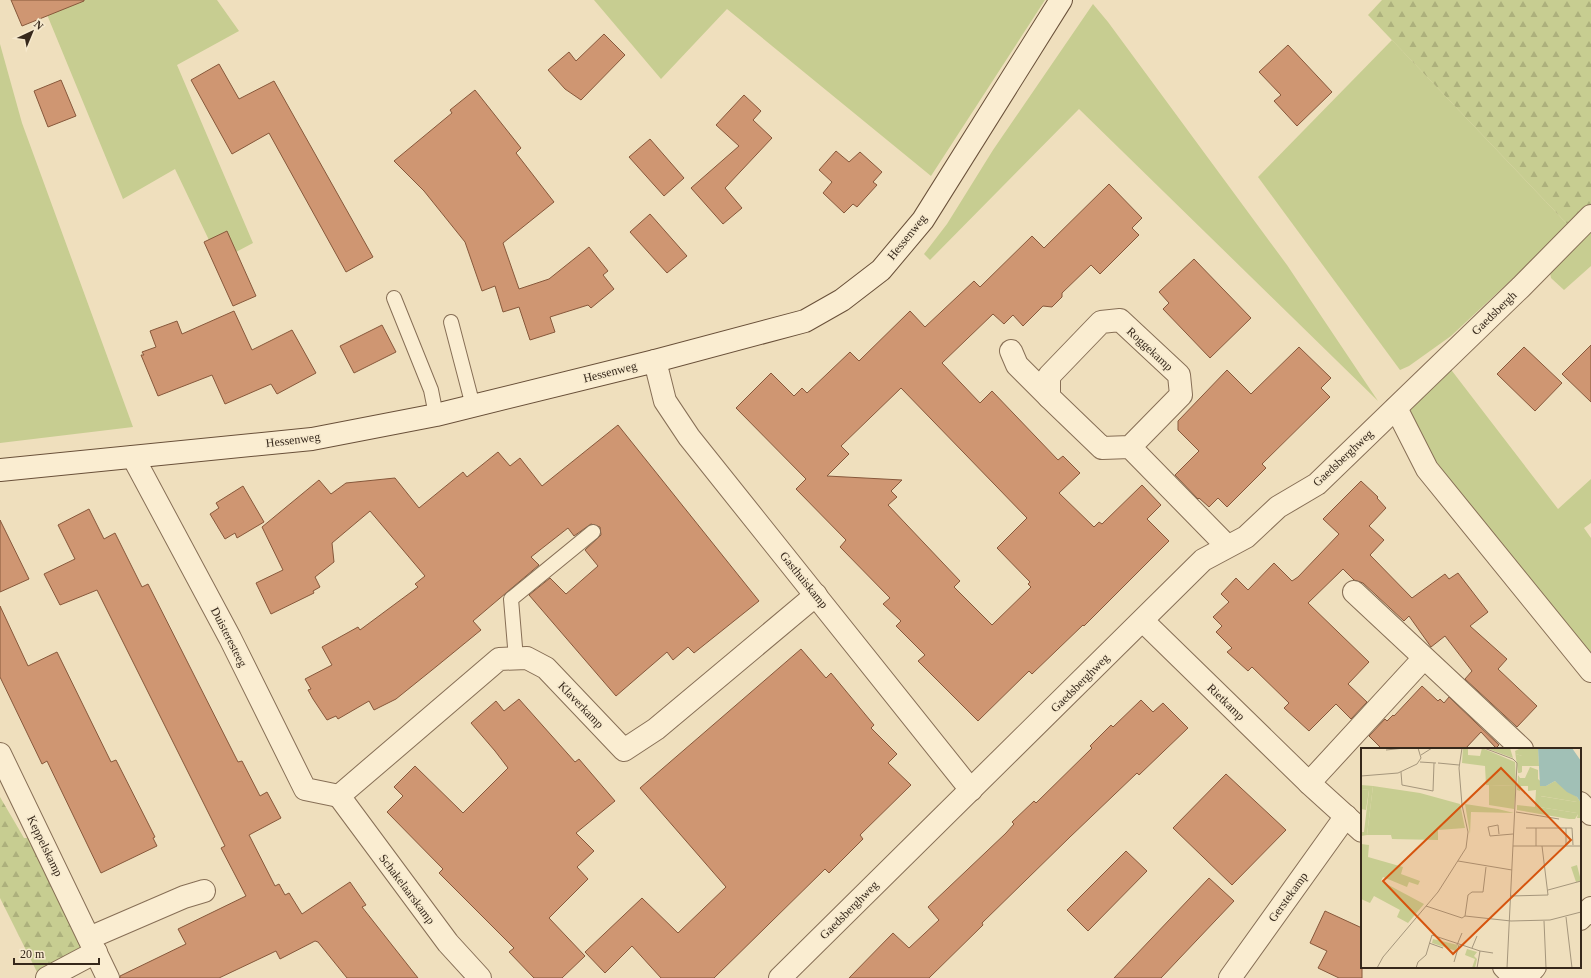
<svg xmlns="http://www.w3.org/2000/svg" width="1591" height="978" font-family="'Times New Roman',serif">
	<defs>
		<pattern id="forest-firs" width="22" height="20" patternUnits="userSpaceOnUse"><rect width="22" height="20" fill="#c7cd91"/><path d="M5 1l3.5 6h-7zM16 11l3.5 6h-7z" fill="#acb07c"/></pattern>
	</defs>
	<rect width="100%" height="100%" fill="#efdfbd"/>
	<g fill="#c7cd91">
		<path d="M41 0H217L239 31 177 65 253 243 219 261 175 169 123 199Z"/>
		<path d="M594 0H1045L931 176 727 9 661 79Z"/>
		<path d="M1093 4 1108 22 1287 265 1378 401 1079 109 930 260 924 254 947 224 993 150Z"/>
		<path d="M1392 40 1569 226 1451 336 1409 366 1400 370 1258 177Z"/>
		<path d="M0 44 22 123 133 427 0 443Z"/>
		<path d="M1591 226V266L1564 290 1551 278 1550 273Z"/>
		<path d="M1449 367 1558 509 1591 479V523L1584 528 1591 538V655L1459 494 1420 438 1410 414 1412 405Z"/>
	</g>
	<g fill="url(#forest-firs)">
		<path d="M1382 0H1591V204L1569 226 1368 15Z"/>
		<path d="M0 797 24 838H35L89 946 37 972 0 898Z"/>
	</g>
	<g fill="#cf9672" stroke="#87583b" fill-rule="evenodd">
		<path d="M11 0H84V1L22 26Z"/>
		<path d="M604 34 625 55 581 100 565 89 548 70 569 52 576 61Z"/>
		<path d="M1288 45 1332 92 1297 126 1274 101 1281 95 1259 72Z"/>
		<path d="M219 64 239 99 274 81 373 257 346 272 269 133 232 154 191 80Z"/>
		<path d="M61 80 76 116 48 127 34 91Z"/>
		<path d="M475 90 521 148 516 153 554 202 503 243 519 289 549 279 589 247 608 271 603 275 614 289 591 308 588 305 550 317 555 332 530 340 519 307 503 312 495 286 482 291 465 242 424 191 394 161 452 113 450 110Z"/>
		<path d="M744 95 761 111 753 120 772 138 725 188 742 208 723 224 691 188 739 146 716 125Z"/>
		<path d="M650 139 684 178 664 196 629 157Z"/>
		<path d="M836 151 849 162 860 152 882 172 873 182 877 185 857 207 853 204 844 213 823 193 832 182 819 170Z"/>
		<path d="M1109 184 1142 218 1132 228 1139 235 1100 274 1091 265 1062 293V297L1052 307 1043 306 1023 326 1013 315 1004 324 993 314 942 363 980 403 992 391 1058 460 1063 456 1080 473 1059 493 1094 527 1099 522 1102 524 1142 485 1161 505 1147 519 1169 541 1084 626 1083 625 1032 674 1029 671 978 721 918 661 925 655 896 626 901 621 883 604 890 598 840 547 846 540 796 489 806 479 736 408 771 373 794 396 802 388 807 393 850 352 859 361 910 311 925 327 974 281 980 287 1032 236 1044 248ZM901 388 1027 518 997 548 1030 582 1028 584 1031 587 992 625 954 587 960 581 888 505 897 497 891 491 902 480 827 476 849 454 841 446Z"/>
		<path d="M650 214 687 256 667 273 630 232Z"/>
		<path d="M227 231 256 296 233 306 204 242Z"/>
		<path d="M1194 259 1251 318 1210 358 1163 309 1169 303 1159 292Z"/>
		<path d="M234 311 252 350 292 330 316 373 277 394 271 384 225 404 212 375 158 396 141 355H144L142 352 156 347 150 331 177 321 182 334Z"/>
		<path d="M382 325 396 352 354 373 340 346Z"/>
		<path d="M1591 345V402L1562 374Z"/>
		<path d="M1299 347 1331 378 1321 388 1330 397 1262 464 1266 468 1227 507 1218 498 1209 507 1199 498 1198 499 1175 475 1199 451 1178 430V421L1227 370 1251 394Z"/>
		<path d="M1524 347 1562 383 1535 411 1497 374Z"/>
		<path d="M618 425 759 601 694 653 688 647 673 660 667 652 616 696 529 595 550 578 566 594 598 566 585 550 601 535 600 527 591 524 574 536 568 528 531 557 539 565 473 621 481 630 437 666 396 699 374 710 369 701 338 719 336 716 327 720 313 699 308 690 311 689 305 679 332 665 322 647 358 627 360 630 418 587 415 584 425 576 370 511 332 543 334 562 315 577 320 587 313 591 314 593 271 614 256 583 283 570 262 527 319 480 331 494 346 483 395 478 419 508 463 472 467 477 498 452 510 466 520 458 542 486Z"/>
		<path d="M1361 481 1378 497 1377 498 1386 508 1369 526 1384 540 1370 555 1412 598 1445 574 1449 579 1458 573 1488 612 1470 626 1507 659 1498 669 1537 706 1517 727 1465 679 1472 671 1445 636 1431 647 1409 616 1404 621 1363 583 1354 580 1343 569 1308 603 1369 662 1348 684 1367 702 1351 719 1336 704 1309 731 1284 708 1289 703 1252 667 1248 671 1227 652 1232 648 1216 632 1222 626 1213 617 1229 602 1221 594 1236 578 1248 590 1274 563 1292 581 1298 577 1339 534 1323 519Z"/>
		<path d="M243 486 264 522 237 538 235 533 225 539 210 514 219 508 216 503Z"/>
		<path d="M89 509 104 539 115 533 142 587 148 584 238 762 242 761 260 796 267 792 281 818 249 835 275 886 279 884 285 895 289 893 302 914 350 882 366 905 362 907 418 978H347L318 942 315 941 280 959 276 951 219 978H120V976L186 944 178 929 246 896 221 848 225 846 97 590 60 605 44 574 75 559 58 525Z"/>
		<path d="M0 520 29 579 0 592Z"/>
		<path d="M0 606 28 666 57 652 111 762 116 760 155 837 153 838 157 846 101 873 47 761 42 764 0 677Z"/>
		<path d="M801 649 826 678 831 673 874 725 871 728 897 754 888 763 911 785 860 835 863 839 829 873 825 869 714 978H661L632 946 605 973 585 952 642 898 678 933 726 887 640 788Z"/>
		<path d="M1422 686 1438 701 1440 699 1444 703 1449 697 1499 745 1496 748 1481 732 1465 749H1382L1369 736 1385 719 1387 721 1393 715 1394 716Z"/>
		<path d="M519 699 575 762 579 759 615 801 576 833 594 851 577 867 588 879 549 918 585 956 562 978H534L509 952 514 948 439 873 443 869 387 812 403 796 394 787 415 766 463 813 508 768 495 751 471 723 496 701 504 711Z"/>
		<path d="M1141 700 1153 712 1163 703 1188 728 1139 775 1137 773 1070 837 982 923 983 925 929 978H849L893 933 909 948 939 920 928 907 1006 833 1014 824 1012 822 1034 801 1036 803 1092 748 1090 746 1111 725 1113 727Z"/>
		<path d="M1226 774 1286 830 1232 885 1173 828Z"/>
		<path d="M1126 851 1147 871 1088 931 1067 910Z"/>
		<path d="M1209 878 1234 901 1178 960 1161 978H1114Z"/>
		<path d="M1325 911 1362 928V978H1339L1318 968 1327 951 1310 943Z"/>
	</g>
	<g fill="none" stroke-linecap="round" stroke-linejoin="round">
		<g stroke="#876f56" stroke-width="16">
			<g id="lane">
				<path d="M394 298 431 390 436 415"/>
				<path d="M451 322 473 406"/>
				<path d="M516 659 511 599 593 532"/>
			</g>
		</g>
		<g stroke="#876f56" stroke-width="24">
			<g id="street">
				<path d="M1011 351 1017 365 1049 397"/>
				<path d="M655 361 665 401 689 437 971 790"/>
				<path d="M1396 408 1427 469 1591 671"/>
				<path d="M1130 447 1181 395 1179 375 1120 320 1101 322 1049 376V397L1102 448 1130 447 1227 546"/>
				<path d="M133 457 230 638 305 789 339 796"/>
				<path d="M1354 592 1522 749"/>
				<path d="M1143 621 1309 783 1362 831"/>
				<path d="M0 754 108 978"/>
				<path d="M1309 783 1424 658"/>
				<path d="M339 796 499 659 527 658 546 668 624 750 656 729 816 595"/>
				<path d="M339 796 448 943 480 978"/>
				<path d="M1580 803 1591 814"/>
				<path d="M1580 919 1591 908"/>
				<path d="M89 938 184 897 204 891"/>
				<path d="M1504 967 1515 978"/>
				<path d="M47 978 96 952"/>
				<path d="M780 978 1203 560 1246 537 1278 507 1317 484 1521 287 1591 216"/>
				<path d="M1230 978 1346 816"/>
				<path d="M1525 978 1535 967"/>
			</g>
		</g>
		<g stroke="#695039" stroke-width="24">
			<path id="secondary" d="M0 470 312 439 436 415 655 361 805 321 842 300 881 270 923 220 1061 0"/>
		</g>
		<use href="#lane" stroke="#faedd1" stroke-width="14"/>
		<use href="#street" stroke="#faedd1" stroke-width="22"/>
		<use href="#secondary" stroke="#faedd1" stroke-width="22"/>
	</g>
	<g text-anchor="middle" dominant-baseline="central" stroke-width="3" stroke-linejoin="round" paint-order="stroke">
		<g font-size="12" fill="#36281b" stroke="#f6e9cd">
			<text transform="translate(907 237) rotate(-51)">Hessenweg</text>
			<text transform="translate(1494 313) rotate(-44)">Gaedsbergh</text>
			<text transform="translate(1150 349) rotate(43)">Roggekamp</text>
			<text transform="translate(610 372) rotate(-14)">Hessenweg</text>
			<text transform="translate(293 440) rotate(-7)">Hessenweg</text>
			<text transform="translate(1343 458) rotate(-43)">Gaedsberghweg</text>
			<text transform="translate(804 580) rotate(51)">Gasthuiskamp</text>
			<text transform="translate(229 637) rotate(63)">Duisteresteeg</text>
			<text transform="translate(1080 683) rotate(-45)">Gaedsberghweg</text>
			<text transform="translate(1226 702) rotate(44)">Rietkamp</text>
			<text transform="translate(581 705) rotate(46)">Klaverkamp</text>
			<text transform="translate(45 846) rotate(64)">Keppelskamp</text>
			<text transform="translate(407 889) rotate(53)">Schakelaarskamp</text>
			<text transform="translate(1288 897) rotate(-54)">Gerstekamp</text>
			<text transform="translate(849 910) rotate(-45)">Gaedsberghweg</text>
		</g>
	</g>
	<g transform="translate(1361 748)">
		<rect width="220" height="220" fill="#efdfbd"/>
		<path d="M160 0H177L178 18H161V8L155 6 154 3ZM169 19 177 22V31L185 38 194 33 216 49 220 55V70H216L217 66 214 71H208L156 62V57L174 59 175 42 167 43V38H160L159 43 156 42 157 27 159 30H164ZM180 48 216 54V65L178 59ZM128 37 155 38 153 61 128 57ZM12 38 59 45 99 56 104 80 77 82V92L31 91 30 87H6ZM0 41 8 42 5 62 0 61ZM104 56 137 61 153 65 110 64 109 86ZM0 96 8 97 7 109 42 119 40 126 59 133 57 137 48 134 46 139 22 129 20 133 63 156 47 175 36 169 39 162 13 148 9 155 0 151ZM216 117 220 133 215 134 210 119Z" fill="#c7cd91" fill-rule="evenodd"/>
		<path d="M102 0H107V7L119 8 121 0 154 14 155 38 125 37 124 18 101 15ZM125 0H149L152 10ZM154 3 155 6 161 8V24L159 25H157ZM0 37 12 38 6 87 0 88V84H3L8 42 0 41ZM72 191 97 197 95 203 71 195ZM106 201 116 204 113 208 116 211 114 220H111L114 211 104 207Z" fill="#c7cd91"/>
		<path d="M179 48 216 54V65L178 59Z" fill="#c7cd91"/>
		<path d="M177 0H211L220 13V55L216 49 206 44 194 33 185 38H179Z" fill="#a1c0b6"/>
		<path fill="none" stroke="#a5967c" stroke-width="1" d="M123 0 152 11 156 15 146 220M25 2 44 0M60 7 71 0M59 14 75 15M77 15 98 17M40 24 41 37 72 43 73 15M0 28 37 25 56 16 60 10 57 0M155 64 198 71M165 80H211L212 97M175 80V98M205 80V97M138 86 137 77 127 79 129 88 152 86M152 98H220M97 113 151 122M187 142 220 133M150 148 187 147 181 98M65 158 101 170 104 168 150 173 189 172 220 164M104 168 107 147 111 144H122L125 119M205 169 211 220M183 173 185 220M68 195 82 200M96 197 101 185M111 200 116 188M119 203 132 205M93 214 98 197M16 220 22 209 77 144 105 100 107 84 101 57 98 20 101 0M55 220 57 214 65 207 71 187 119 203 116 220"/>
		<path fill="#d6540e" fill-opacity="0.15" stroke="#d6540e" stroke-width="2" d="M140 20 210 92 92 206 22 133Z"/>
		<rect width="220" height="220" fill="none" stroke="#36281b" stroke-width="2"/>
	</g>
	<g transform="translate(32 32) rotate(44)" stroke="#f6e9cd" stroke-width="3" paint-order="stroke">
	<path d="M0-3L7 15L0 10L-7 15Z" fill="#36281b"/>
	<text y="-6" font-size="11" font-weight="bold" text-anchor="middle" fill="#36281b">N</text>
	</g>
	<path d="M14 958v6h85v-6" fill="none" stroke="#36281b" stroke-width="2"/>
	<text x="20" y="958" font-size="12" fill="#36281b" stroke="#f6e9cd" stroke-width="3" paint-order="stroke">20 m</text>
</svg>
